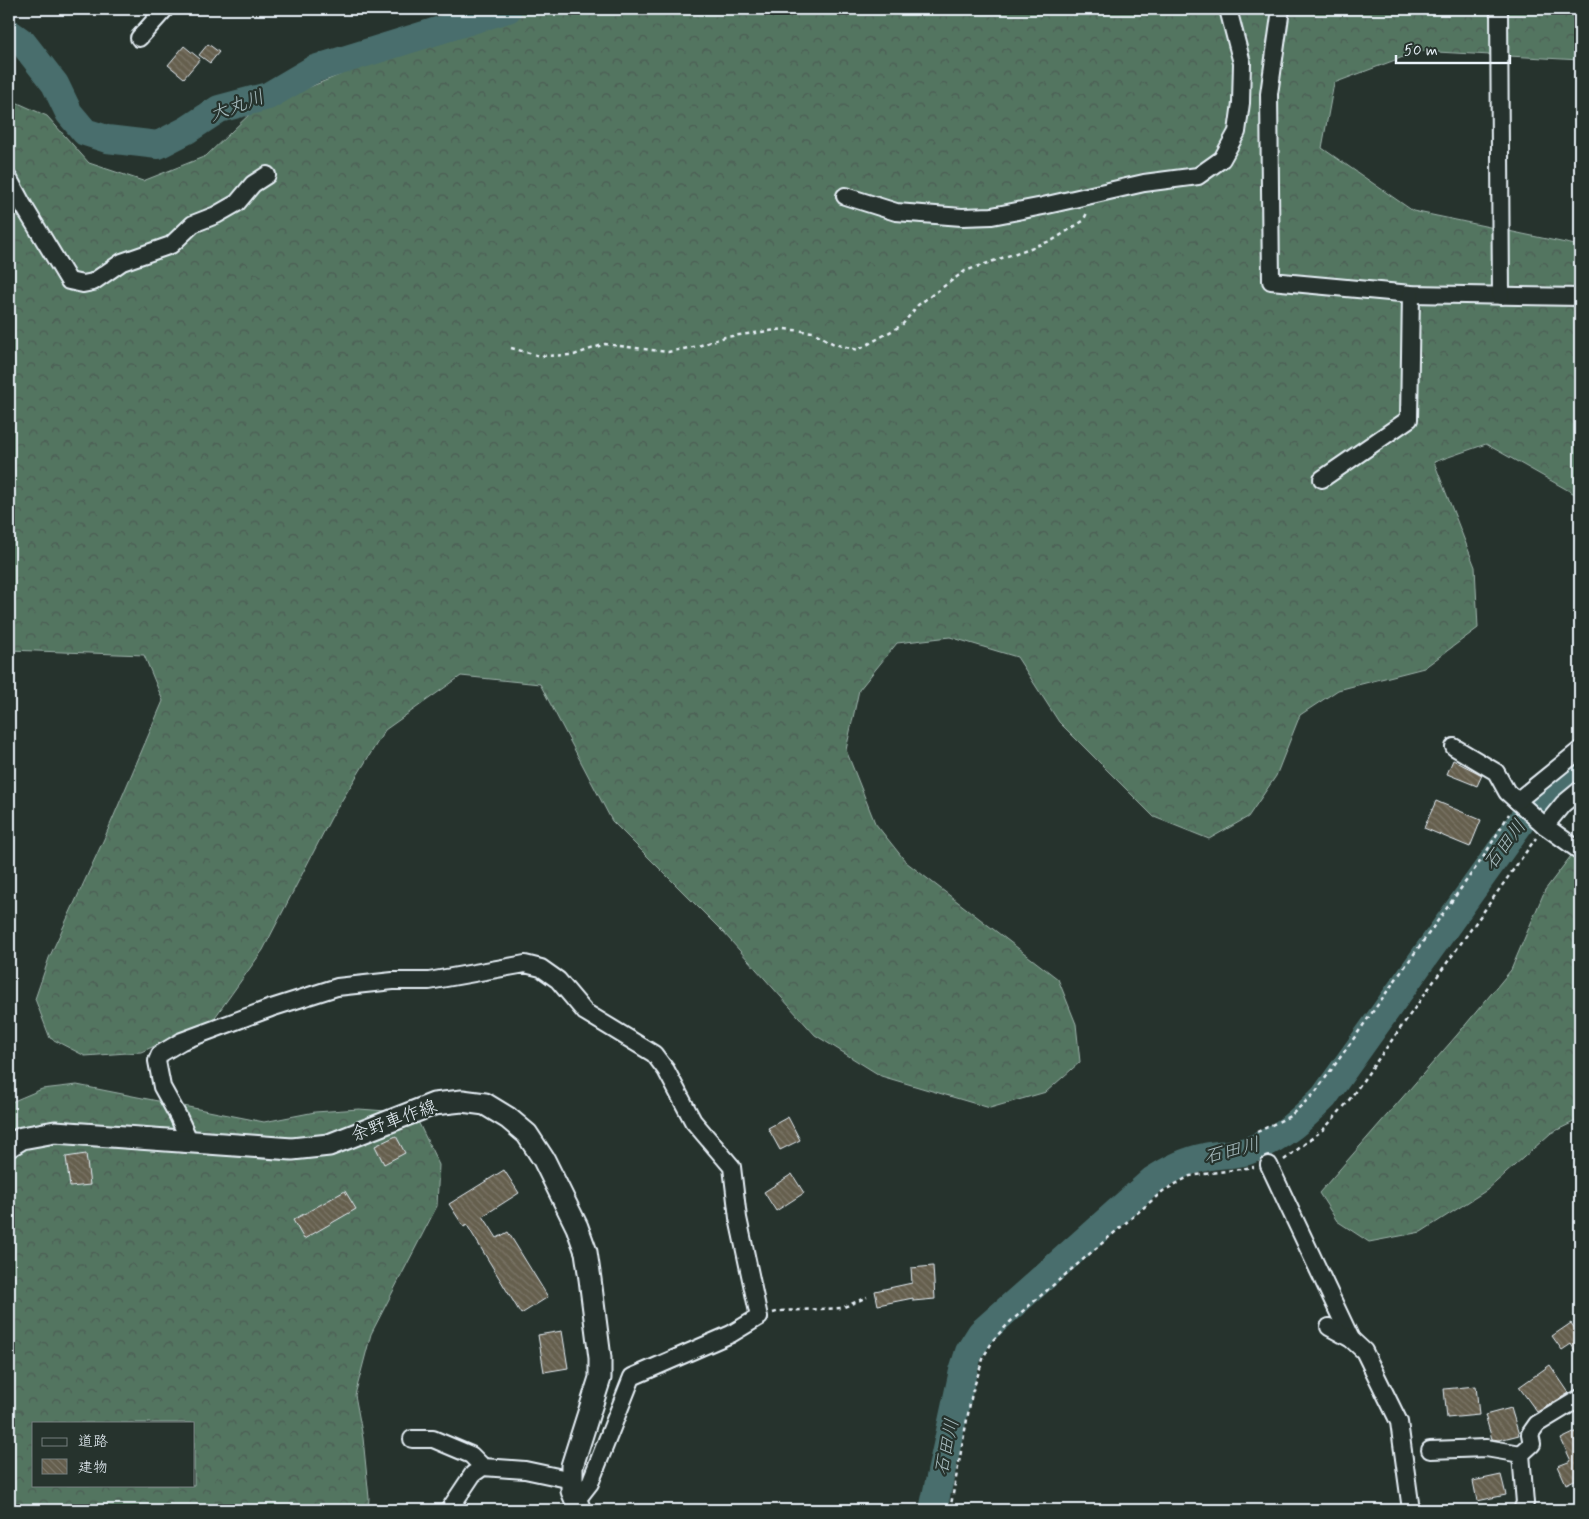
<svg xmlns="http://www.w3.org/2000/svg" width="1589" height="1519" font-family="Mynerve,'Klee One',sans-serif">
	<defs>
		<pattern id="forest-crowns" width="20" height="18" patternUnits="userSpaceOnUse" patternTransform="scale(1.25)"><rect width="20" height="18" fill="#537560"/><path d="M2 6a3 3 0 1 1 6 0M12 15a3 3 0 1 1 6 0" fill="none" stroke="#4c5c54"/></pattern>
		<pattern id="building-back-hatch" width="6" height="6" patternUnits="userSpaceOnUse" patternTransform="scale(1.25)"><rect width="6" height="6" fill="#655f4e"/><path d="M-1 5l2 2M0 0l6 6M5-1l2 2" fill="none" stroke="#7b7668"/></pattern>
	</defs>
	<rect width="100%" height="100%" fill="#26332d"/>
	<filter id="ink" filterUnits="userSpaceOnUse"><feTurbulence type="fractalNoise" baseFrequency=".02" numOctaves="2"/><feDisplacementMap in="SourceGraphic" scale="10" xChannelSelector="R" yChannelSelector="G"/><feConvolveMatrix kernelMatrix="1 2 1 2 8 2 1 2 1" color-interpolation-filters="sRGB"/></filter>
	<g filter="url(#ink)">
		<g fill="url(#forest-crowns)" stroke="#9eb3ac" fill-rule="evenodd">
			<path d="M490 9H1580V60L1419 51 1334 83 1322 148 1413 211 1580 246V497L1486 444 1434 462 1475 567 1478 628 1424 668 1338 690 1300 715 1276 776 1248 817 1209 839 1154 817 1059 722 1017 657 950 637 897 643 859 690 846 750 875 823 906 862 1058 979 1076 1024 1080 1062 1046 1092 990 1108 881 1076 815 1035 723 932 612 821 540 684 461 676 385 730 331 818 263 950 213 1020 141 1052 85 1056 50 1038 35 999 49 958 104 839 163 701 144 655 9 650V99L47 116 89 163 143 181 206 156 255 109 409 47Z"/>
			<path d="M1580 844V1119L1551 1133 1487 1190 1421 1232 1369 1242 1337 1221 1319 1193 1457 1035 1511 970 1545 890Z"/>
			<path d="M77 1085 264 1122 315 1112 359 1109 414 1113 439 1165 437 1206 371 1334 355 1395 363 1438 369 1498 368 1510H9V1103L42 1089ZM34 1423H194V1485H34Z"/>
		</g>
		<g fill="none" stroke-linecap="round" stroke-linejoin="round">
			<g stroke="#496e6d" stroke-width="28">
				<path d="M9 33 23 43 55 84 69 113 85 132 107 139 158 145 187 130 219 109 268 96 314 69 508 9"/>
				<path d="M933 1510 963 1371 969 1352 981 1333 1153 1180C1170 1169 1185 1161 1205 1157 1218 1154 1234 1155 1247 1151 1281 1139 1299 1122 1324 1097L1523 819 1561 781 1580 766"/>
			</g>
		</g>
		<g fill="url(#building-back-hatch)" stroke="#e8f1f8">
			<path d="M208 44 219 52 210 63 199 55Z"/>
			<path d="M184 46 200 59 184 78 168 65Z"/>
			<path d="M1453 760 1482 775 1477 786 1447 774Z"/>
			<path d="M1436 801 1481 820 1470 847 1424 828Z"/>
			<path d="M788 1117 800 1140 780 1150 768 1128Z"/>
			<path d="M396 1136 405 1153 384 1164 375 1146Z"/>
			<path d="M86 1154 90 1185 70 1187 66 1157Z"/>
			<path d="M504 1170 519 1193 483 1216 497 1238 508 1232 548 1297 521 1314 467 1225 464 1227 449 1204Z"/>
			<path d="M792 1174 804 1193 776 1211 764 1192Z"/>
			<path d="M345 1191 356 1209 304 1239 293 1220Z"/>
			<path d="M933 1266 935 1299 913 1301V1298L878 1305 875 1291 912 1283 911 1268Z"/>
			<path d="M1571 1323 1580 1336V1359L1571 1344 1562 1350 1552 1336Z"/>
			<path d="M562 1331 568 1368 544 1372 538 1335Z"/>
			<path d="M1550 1365 1569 1393 1537 1412 1519 1387Z"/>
			<path d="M1476 1386 1479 1415 1447 1418 1444 1389Z"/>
			<path d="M1511 1408 1519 1435 1499 1440 1492 1439 1485 1415Z"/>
			<path d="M1580 1430V1481L1579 1478 1566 1484 1558 1466 1571 1461 1561 1439Z"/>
			<path d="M1501 1475 1506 1495 1477 1501 1473 1481Z"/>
		</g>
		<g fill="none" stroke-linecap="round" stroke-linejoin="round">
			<g stroke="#e8f1f8" stroke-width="20">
				<g id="minor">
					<path d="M1281 9 1269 94 1271 281 1411 294 1580 297"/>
					<path d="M1499 9 1501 296"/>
					<path d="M139 38 165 9"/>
					<path d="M9 179 23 205 69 281 83 284 93 282 122 262 171 245 193 224 216 215 237 203 253 184 267 175"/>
					<path d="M845 196 896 212 962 217 992 216 1043 206 1144 183 1198 176 1222 159 1237 132 1241 103 1242 63 1228 9"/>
					<path d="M1322 479 1409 419 1411 294"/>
					<path d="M1454 747 1496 772 1507 792 1517 801 1545 826 1580 851"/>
					<path d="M1517 801 1580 750"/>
					<path d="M1545 826 1563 804 1580 790"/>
					<path d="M190 1142 178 1116 162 1087 157 1061 160 1054 182 1041 271 1008 337 987 393 981H429L525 964 541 968 558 980 585 1012 654 1054 666 1070 693 1121 732 1167 738 1218 759 1317 731 1334 632 1377 590 1483 576 1501"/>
					<path d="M1269 1165 1351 1339"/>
					<path d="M1329 1327 1351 1339 1364 1351 1399 1422 1411 1510"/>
					<path d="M412 1439H433L471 1455 483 1467"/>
					<path d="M1430 1450 1486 1448 1521 1454"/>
					<path d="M449 1510 473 1474 483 1467 525 1470 572 1480"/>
					<path d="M1522 1510 1525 1503 1521 1454 1532 1444 1530 1434 1537 1424 1580 1398"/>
				</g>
			</g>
			<g stroke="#e8f1f8" stroke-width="25">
				<path id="major" d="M9 1146 22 1138 55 1132 292 1149 329 1145 434 1104 462 1101 485 1104 508 1118 527 1134 544 1160 577 1227 586 1252 590 1279 600 1358V1378L572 1466V1491L580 1510"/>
			</g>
			<g stroke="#e8f1f8" stroke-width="2.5" stroke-dasharray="4 4" stroke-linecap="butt">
				<path d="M511 348 540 356 574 355 605 344 668 352 698 346 725 337 784 329 813 332 834 344 858 350 902 325 918 305 965 271 1053 240 1083 221 1088 211"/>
				<path d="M1257 1132 1290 1116 1314 1094 1484 856 1509 814"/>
				<path d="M1284 1160 1325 1128 1347 1103 1536 838"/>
				<path d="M773 1313 780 1311 842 1308 867 1297"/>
				<path d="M950 1510 972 1393 984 1356 994 1339 1010 1322 1163 1191 1190 1176 1254 1167"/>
			</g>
			<use href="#minor" stroke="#26332d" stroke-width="16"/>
			<use href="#major" stroke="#26332d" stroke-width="21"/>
		</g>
	</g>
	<g text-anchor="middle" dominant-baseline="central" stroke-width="4.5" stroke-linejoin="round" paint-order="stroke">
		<g font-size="18" fill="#e8f1f8" stroke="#26332d">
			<text transform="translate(394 1121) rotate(-20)">余野車作線</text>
		</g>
		<g font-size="19" font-style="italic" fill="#a8bdc0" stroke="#26332d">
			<text transform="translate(237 106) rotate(-20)">大丸川</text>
			<text transform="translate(1505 845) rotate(-53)">石田川</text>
			<text transform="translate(1232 1151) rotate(-14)">石田川</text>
			<text transform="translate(947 1447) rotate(-78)">石田川</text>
		</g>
	</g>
	<rect width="1589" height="1519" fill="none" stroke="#26332d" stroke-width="30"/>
	<rect x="15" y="15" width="1559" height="1489" fill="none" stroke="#e8f1f8" stroke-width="2" filter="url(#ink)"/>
	<rect x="32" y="1422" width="162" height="65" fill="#26332d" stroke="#747f7e"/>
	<rect x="42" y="1438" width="25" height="8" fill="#26332d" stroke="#747f7e"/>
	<text x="78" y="1446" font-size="15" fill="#e8f1f8">道路</text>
	<rect x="42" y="1459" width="25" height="15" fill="url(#building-back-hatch)" stroke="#747f7e"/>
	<text x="78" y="1472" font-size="15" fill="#e8f1f8">建物</text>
	<path d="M1396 55v8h114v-8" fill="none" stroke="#e8f1f8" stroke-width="2.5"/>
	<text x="1404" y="55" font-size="15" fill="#e8f1f8" stroke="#26332d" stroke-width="4" paint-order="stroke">50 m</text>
</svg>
